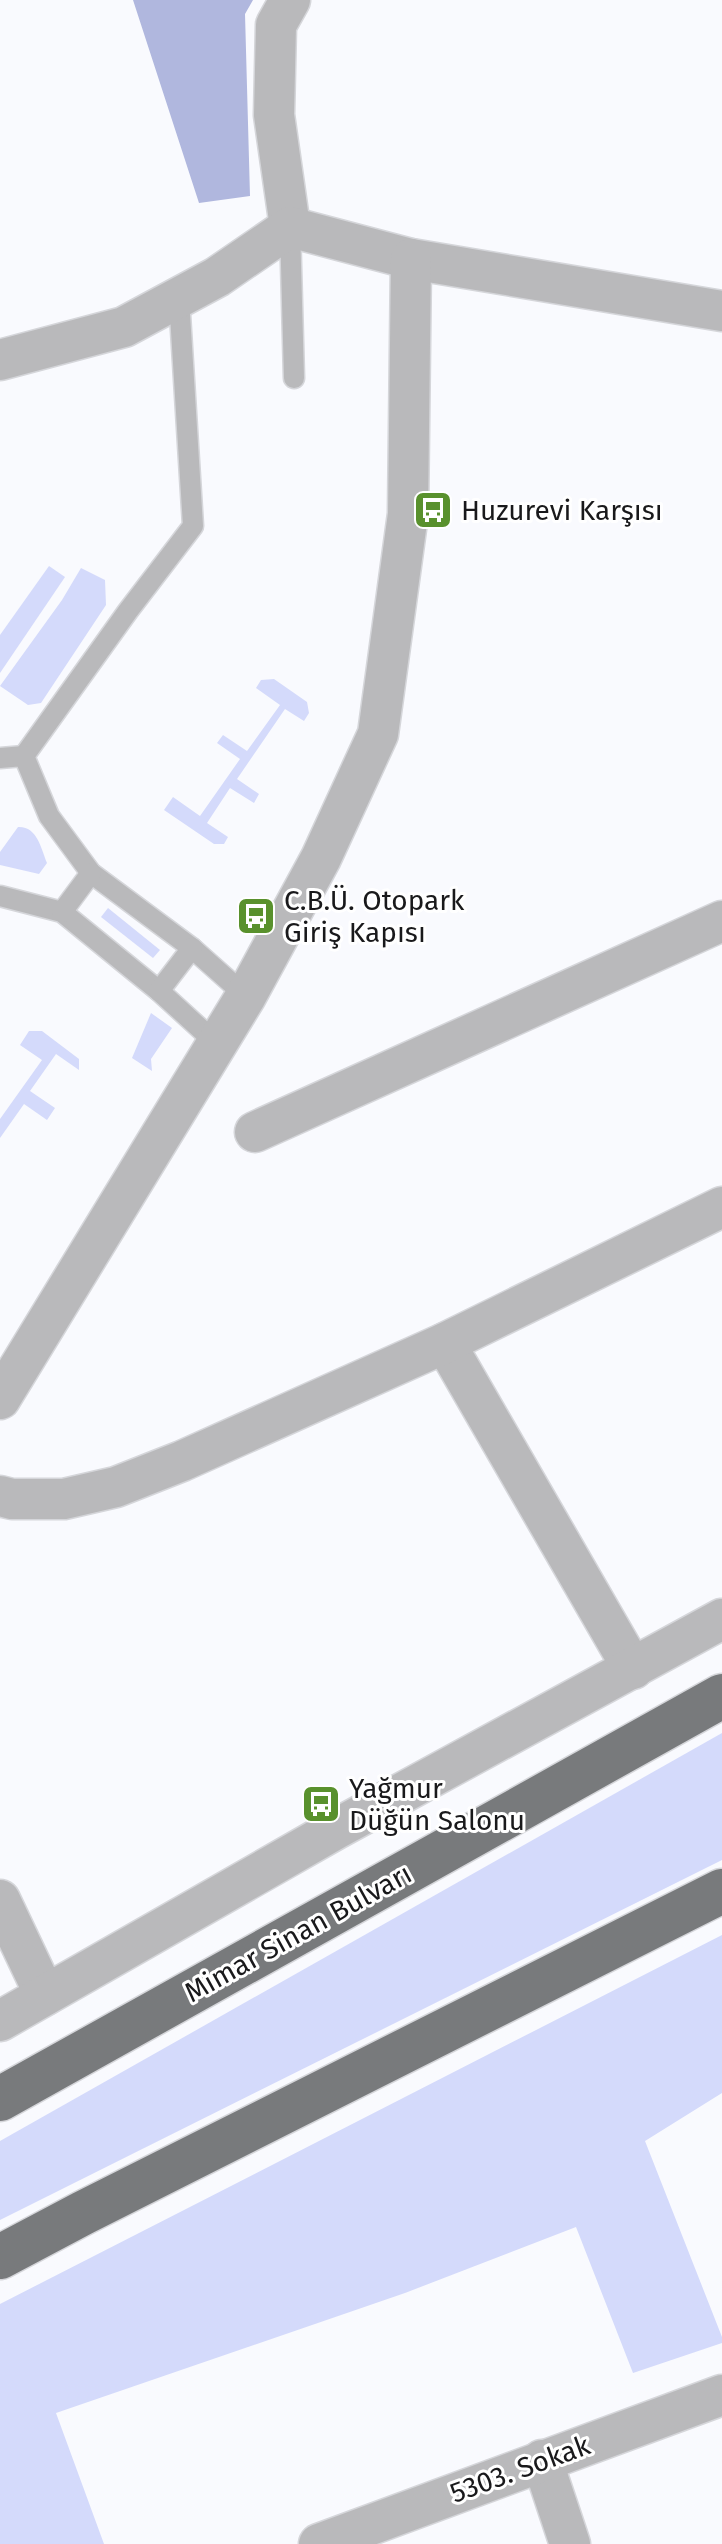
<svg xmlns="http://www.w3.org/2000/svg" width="722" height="2544" font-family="'Fira Sans',sans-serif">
	<rect width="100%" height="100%" fill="#f9fafe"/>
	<g fill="#d4dafb">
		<path d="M49 566 65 577 0 673V635Z"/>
		<path d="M81 568 105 580 106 605 41 703 28 705 0 686 62 600Z"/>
		<path d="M274 679 307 702 309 713 304 721 285 709 237 779 259 794 254 803 230 788 207 823 228 837 224 844H214L164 810 173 797 200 816 240 759 217 743 223 735 247 751 280 705 256 688 261 680Z"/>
		<path d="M18 827C37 826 41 848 47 863L39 874 0 865V852Z"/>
		<path d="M108 908 160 950 153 958 101 917Z"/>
		<path d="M151 1013 172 1028 151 1059 152 1071 132 1058Z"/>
		<path d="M29 1031H42L79 1059V1070L56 1054 30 1091 55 1108 47 1120 24 1104 0 1138V1119L42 1060 20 1045Z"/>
		<path d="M722 1733V1860L0 2220V2141Z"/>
		<path d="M722 1935V2093L645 2141 722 2337V2343L633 2373 576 2227 405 2293 56 2413 104 2544H0V2304Z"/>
	</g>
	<path fill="#b0b7de" d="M133 0H253L245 14 250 196 199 203Z"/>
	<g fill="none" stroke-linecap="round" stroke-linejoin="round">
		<g stroke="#d5d6da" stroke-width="23">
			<g id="service">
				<path d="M290 227 294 378"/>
				<path d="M24 756 128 611 193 526 179 298"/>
				<path d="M0 758 24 756 49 816 91 873 192 948 246 996"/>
				<path d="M0 896 62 912 159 991 216 1043"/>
				<path d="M62 912 91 873"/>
				<path d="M159 991 192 948"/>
			</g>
		</g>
		<g stroke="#d5d6da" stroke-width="43">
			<g id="minor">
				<path d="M290 227 274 115 276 25 290 0"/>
				<path d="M0 360 124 327 217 277 290 227 411 259 722 311"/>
				<path d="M255 1132 722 921"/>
				<path d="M445 1343 633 1669"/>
				<path d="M0 1399 246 996 321 858 378 734 408 514 411 259"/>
				<path d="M0 1496 12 1499H64L116 1487 182 1461 445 1343 722 1207"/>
				<path d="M0 1900 45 1995"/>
				<path d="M0 2021 336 1829 722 1619"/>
				<path d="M542 2460 570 2544"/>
				<path d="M319 2544 722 2395"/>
			</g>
		</g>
		<g stroke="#d5d6da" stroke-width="47">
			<g id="trunk">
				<path d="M0 2099 722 1696"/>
				<path d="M0 2257 83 2213 722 1891"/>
			</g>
		</g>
		<use href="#service" stroke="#b9b9bb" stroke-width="20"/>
		<use href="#minor" stroke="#b9b9bb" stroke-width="40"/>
		<use href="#trunk" stroke="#787a7c" stroke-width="44"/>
	</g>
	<defs>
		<g id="bus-square" transform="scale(2)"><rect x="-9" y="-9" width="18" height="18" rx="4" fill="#59912d" stroke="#fff"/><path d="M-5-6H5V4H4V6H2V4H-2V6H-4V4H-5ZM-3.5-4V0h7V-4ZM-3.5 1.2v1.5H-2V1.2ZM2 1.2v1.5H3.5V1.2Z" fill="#fff"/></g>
	</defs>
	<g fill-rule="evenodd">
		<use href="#bus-square" x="433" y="510"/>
		<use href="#bus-square" x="256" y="916"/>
		<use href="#bus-square" x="321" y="1804"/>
	</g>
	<g text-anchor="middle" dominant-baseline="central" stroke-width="6" stroke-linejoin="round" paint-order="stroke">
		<g font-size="28" fill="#19191b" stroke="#fff" text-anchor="start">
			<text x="461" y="510">Huzurevi Karşısı</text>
			<text x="284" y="900">C.B.Ü. Otopark<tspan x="284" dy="32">Giriş Kapısı</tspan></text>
			<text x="349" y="1788">Yağmur<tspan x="349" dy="32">Düğün Salonu</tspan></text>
		</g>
		<g font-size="28" fill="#19191b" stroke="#fff">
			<text transform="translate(298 1933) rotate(-29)">Mimar Sinan Bulvarı</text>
			<text transform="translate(520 2469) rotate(-20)">5303. Sokak</text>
		</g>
	</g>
</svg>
